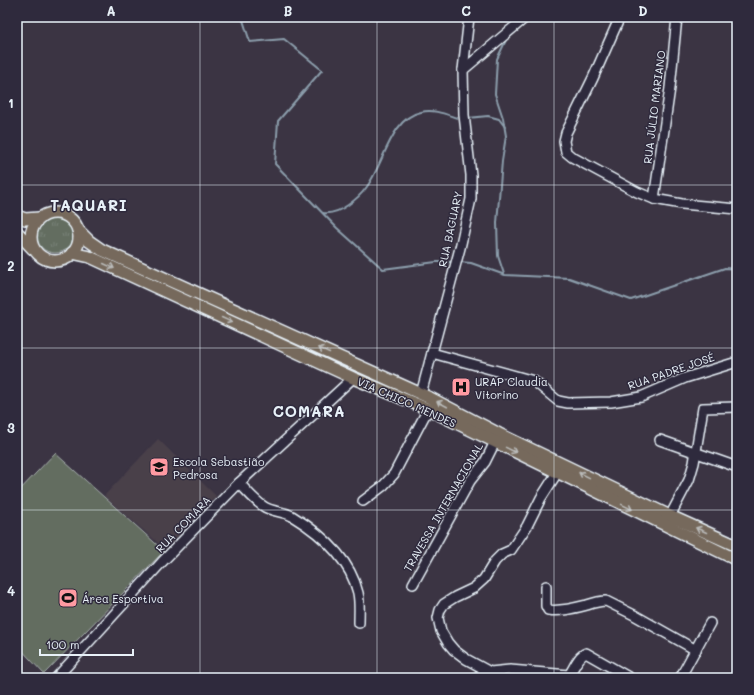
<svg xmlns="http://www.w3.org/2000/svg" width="754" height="695" font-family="Mali,sans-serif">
	<defs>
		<pattern id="park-tufts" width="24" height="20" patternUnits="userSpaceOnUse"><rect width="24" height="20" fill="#636d61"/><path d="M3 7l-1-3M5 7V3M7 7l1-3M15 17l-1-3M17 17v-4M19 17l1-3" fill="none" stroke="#798278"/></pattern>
	</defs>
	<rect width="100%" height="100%" fill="#3b3443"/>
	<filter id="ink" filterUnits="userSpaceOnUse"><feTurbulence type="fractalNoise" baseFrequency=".025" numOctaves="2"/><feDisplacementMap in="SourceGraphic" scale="8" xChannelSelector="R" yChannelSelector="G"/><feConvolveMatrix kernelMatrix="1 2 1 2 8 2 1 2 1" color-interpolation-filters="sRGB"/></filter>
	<g filter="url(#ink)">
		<path fill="#493f4a" d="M158 439 216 496 165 549 104 496Z"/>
		<circle fill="url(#park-tufts)" stroke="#a6afac" cx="55" cy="234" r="19"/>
		<path fill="#636d61" stroke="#a6afac" d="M55 453 164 551 44 674 17 645V493Z"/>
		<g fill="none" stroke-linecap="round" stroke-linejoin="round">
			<g stroke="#8c9eac" stroke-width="2">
				<path d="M242 17 250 42 284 39 322 70 278 121 275 164 337 228 383 269 436 262H452"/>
				<path d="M511 22 512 17"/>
				<path d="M468 118 488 116 499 119 505 127"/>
				<path d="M323 213C331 214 341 210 348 205 355 200 361 195 366 188 384 165 390 118 421 112 434 109 445 114 457 118"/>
				<path d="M459 262 471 263 505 275 569 278 631 300 725 268 737 269"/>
				<path d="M504 274 498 256 497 223 502 161 506 136 503 118 495 94 497 59 507 38"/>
			</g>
			<g stroke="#e8f1f8" stroke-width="12">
				<g id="minor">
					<path d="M620 17 593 78 566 133 564 141 566 152 572 157 637 192 654 199 682 204 737 209"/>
					<path d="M463 70 526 17"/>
					<path d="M654 199 670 88 677 17"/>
					<path d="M432 353 534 381 558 401 568 403 611 402 641 397 685 378 737 362"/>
					<path d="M421 394 460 248 471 199V175L464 115 463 70 469 17"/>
					<path d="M660 440 737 467"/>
					<path d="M557 473 541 498 527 526 511 550 502 554 495 561 484 579 474 588 455 597 444 604 440 610 438 618 441 631 448 643 454 650 466 659 490 672 510 670 569 675C574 668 578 656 586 653L630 678"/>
					<path d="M239 483C247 491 254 500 263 506 271 512 283 511 292 516 320 533 350 559 358 593 360 603 359 613 359 623"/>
					<path d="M363 501 383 486 394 474 428 409"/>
					<path d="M670 516 689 480 694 463 703 408 737 407"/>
					<path d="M413 584 470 481 485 462 495 442"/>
					<path d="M546 586V606L548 610C560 612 575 608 587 605 593 603 599 601 606 601L634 615 696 650"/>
					<path d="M56 678 162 562 239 483 353 378"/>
					<path d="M474 678 490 672"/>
					<path d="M680 678 710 623"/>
				</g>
			</g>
			<g stroke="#e8f1f8" stroke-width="14">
				<g id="major">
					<circle cx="55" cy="237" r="24"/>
					<path d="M17 216 25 219 39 218"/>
					<path d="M78 230 89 241 102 250 430 398 499 434 670 516 737 546"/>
					<path d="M17 232 33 249"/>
					<path d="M72 253 90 257 353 378 428 409 737 560"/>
				</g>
			</g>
			<use href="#minor" stroke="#2f2a3d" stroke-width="9"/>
			<use href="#major" stroke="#76695c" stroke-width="11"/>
		</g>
		<defs><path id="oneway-shaft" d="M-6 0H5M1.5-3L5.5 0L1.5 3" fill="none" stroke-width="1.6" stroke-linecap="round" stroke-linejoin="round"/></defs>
		<g stroke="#babbba">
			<use href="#oneway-shaft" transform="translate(109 266) rotate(25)"/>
			<use href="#oneway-shaft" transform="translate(227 320) rotate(25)"/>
			<use href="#oneway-shaft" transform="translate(324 350) rotate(-156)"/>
			<use href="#oneway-shaft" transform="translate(442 404) rotate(-152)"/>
			<use href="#oneway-shaft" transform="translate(511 450) rotate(26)"/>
			<use href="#oneway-shaft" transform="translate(584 475) rotate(-154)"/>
			<use href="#oneway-shaft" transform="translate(627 507) rotate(26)"/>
			<use href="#oneway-shaft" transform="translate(701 530) rotate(-156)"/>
		</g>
	</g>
	<path fill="none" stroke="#e8f1f8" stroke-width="1" stroke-opacity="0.55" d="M200 17V678M377 17V678M554 17V678M17 185H737M17 348H737M17 510H737"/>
	<defs>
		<g id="hospital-square" transform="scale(1)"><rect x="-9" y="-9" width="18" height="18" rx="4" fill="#ff9aa2" stroke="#2f2a3d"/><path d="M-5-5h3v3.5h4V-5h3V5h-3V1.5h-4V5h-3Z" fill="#111"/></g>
		<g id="school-square" transform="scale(1)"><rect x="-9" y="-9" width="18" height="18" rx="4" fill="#ff9aa2" stroke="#2f2a3d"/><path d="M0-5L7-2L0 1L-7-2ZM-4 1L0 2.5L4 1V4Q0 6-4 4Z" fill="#111"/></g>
		<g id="stadium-square" transform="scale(1)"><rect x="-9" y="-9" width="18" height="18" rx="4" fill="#ff9aa2" stroke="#2f2a3d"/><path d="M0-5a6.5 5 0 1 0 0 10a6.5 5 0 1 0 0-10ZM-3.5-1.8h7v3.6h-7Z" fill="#111"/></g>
	</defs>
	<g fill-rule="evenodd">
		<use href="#hospital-square" x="461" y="387"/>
		<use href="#school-square" x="159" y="467"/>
		<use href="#stadium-square" x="68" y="598"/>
	</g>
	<g text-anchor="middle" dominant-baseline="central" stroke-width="3" stroke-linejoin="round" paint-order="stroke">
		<g font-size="11" fill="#e8f1f8" stroke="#2f2a3d">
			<text transform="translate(654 107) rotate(-83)">RUA JÚLIO MARIANO</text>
			<text transform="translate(450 229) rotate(-78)">RUA BAGUARY</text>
			<text transform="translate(671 371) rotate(-19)">RUA PADRE JOSÉ</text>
			<text transform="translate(407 402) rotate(24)">VIA CHICO MENDES</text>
			<text transform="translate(443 507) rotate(-60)">TRAVESSA INTERNACIONAL</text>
			<text transform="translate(183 524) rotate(-46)">RUA COMARA</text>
		</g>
		<g font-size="11" fill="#e8f1f8" stroke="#2f2a3d" text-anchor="start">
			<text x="475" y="381">URAP Claudia<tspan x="475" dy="13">Vitorino</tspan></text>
			<text x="173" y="461">Escola Sebastião<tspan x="173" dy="13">Pedrosa</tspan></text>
			<text x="82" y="598">Área Esportiva</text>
		</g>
		<g font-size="15" font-weight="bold" letter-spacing="1" fill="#e8f1f8" stroke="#2f2a3d">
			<text x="89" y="205">TAQUARI</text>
			<text x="309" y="411">COMARA</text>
		</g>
	</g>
	<rect width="754" height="695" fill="none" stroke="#2f2a3d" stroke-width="44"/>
	<path d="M40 649v6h93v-6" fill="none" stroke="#e8f1f8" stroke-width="2"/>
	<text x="46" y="649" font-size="12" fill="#e8f1f8" stroke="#2f2a3d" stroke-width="3" paint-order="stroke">100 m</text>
	<rect x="22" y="22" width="710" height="651" fill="none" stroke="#e8f1f8" stroke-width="1.5"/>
	<g font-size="13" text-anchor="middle" font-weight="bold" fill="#e8f1f8">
		<text x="111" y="16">A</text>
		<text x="288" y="16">B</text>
		<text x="466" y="16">C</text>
		<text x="643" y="16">D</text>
		<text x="11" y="108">1</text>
		<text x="11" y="271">2</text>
		<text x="11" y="433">3</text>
		<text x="11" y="596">4</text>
	</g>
</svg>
